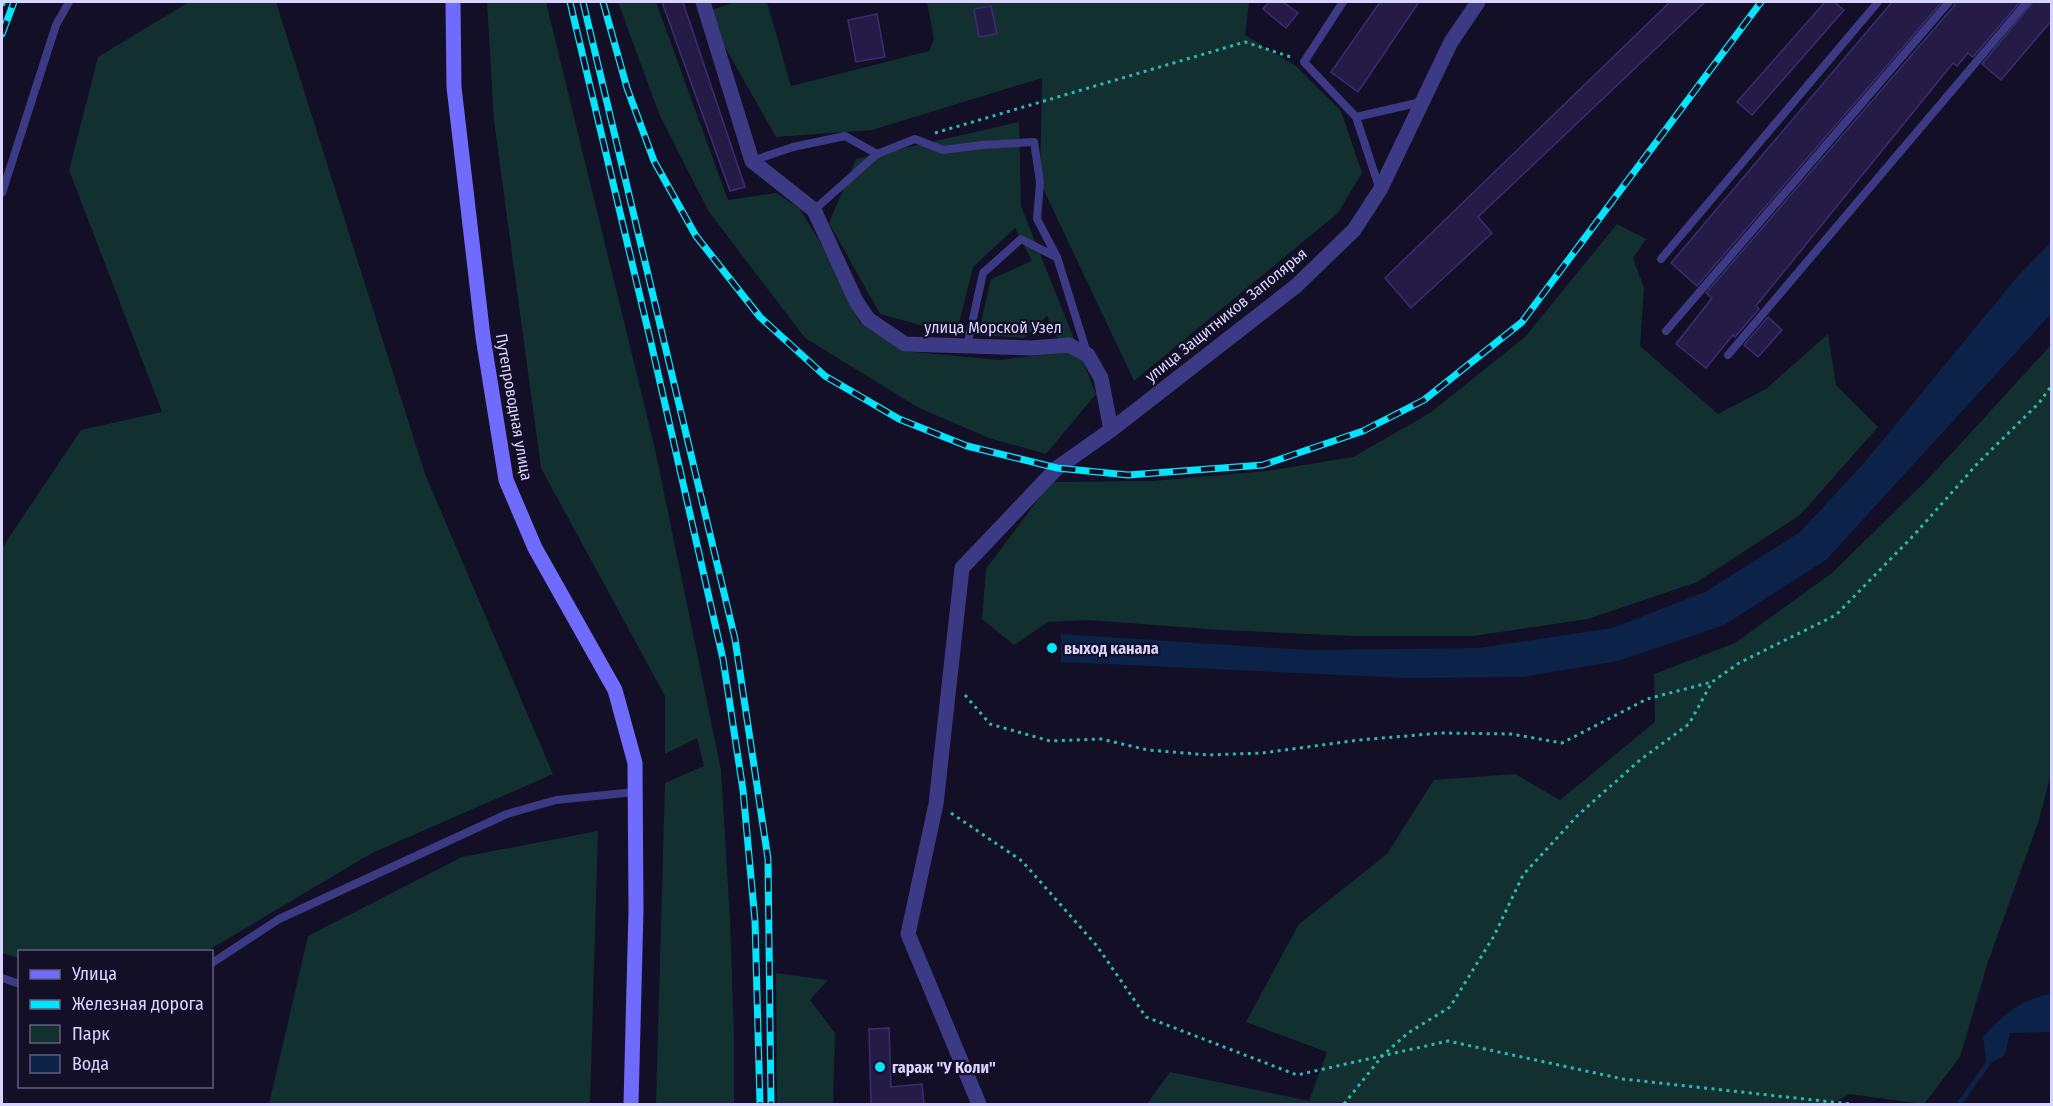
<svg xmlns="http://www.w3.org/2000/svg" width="2053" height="1106" font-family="'Fira Sans Condensed',sans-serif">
	<rect width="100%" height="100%" fill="#130f26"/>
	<g fill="#12302f">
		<path d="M189 2H276L425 474 553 774 372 853 207 951 20 952 19 958 2 953V548L81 430 162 412 69 170 98 57Z"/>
		<path d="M487 2H546L655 449 721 770 730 920 734 1037V1104H656L665 783 704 766 697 738 665 754V696L541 468 494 121Z"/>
		<path d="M618 2H656L728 200 776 193 799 208 821 244 860 323 904 351 1000 360 1064 352 1047 316 1024 338 978 335 991 279 1032 261 1015 228 973 267 956 335 880 314 829 223 856 159 1019 122 1021 206 1096 394 1046 454 989 438 919 408 805 338 709 212 660 116Z"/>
		<path d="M736 2H767L791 86 929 51 934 39 927 2H1249L1245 35 1296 66 1341 111 1362 173 1338 213 1134 381 1040 182 1042 78 872 130 776 137 705 12Z"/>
		<path d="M1617 224 1646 239 1633 258 1644 288 1640 346 1718 414 1766 389 1828 334 1836 385 1878 427 1800 515 1697 582 1588 619 1473 636H1353L1221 630 1088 620 1048 622 1014 645 982 619 986 569 1051 482 1152 481 1267 471 1353 457 1430 413 1525 337Z"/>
		<path d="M2051 345V773L2039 820 1988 962 1960 1057 1924 1104 1849 1094 1832 1104H1147L1170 1072 1309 1101 1327 1052 1246 1022 1299 924 1387 854 1434 780 1515 774 1560 800 1655 722 1654 674 1735 643 1832 573 1929 478Z"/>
		<path d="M598 831 590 1104H269L308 936 462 857Z"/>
		<path d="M776 973 828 980 810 1000 835 1033 833 1104H777Z"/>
	</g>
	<g fill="#0c2248">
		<path d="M2051 242V314L1826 560 1724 625 1618 661 1521 677 1406 678 1061 662V634L1308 650 1479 648 1612 628 1705 592 1800 532 1864 463 2017 277Z"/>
		<path d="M2051 994V1032L2010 1033 2005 1055 1987 1065 1983 1037C2003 1015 2020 999 2051 994Z"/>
	</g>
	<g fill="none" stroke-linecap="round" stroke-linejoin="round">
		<path stroke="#0c2248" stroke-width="5" d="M1959 1104 1987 1065"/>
	</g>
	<g fill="#241b47" stroke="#3b2d73" stroke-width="1.5">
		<path d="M662 2H683L745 187 730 191Z"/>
		<path d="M1269 2H1283L1298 13 1286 28 1263 9Z"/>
		<path d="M1380 2H1419L1358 92 1331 72Z"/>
		<path d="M1670 2H1705L1478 217 1492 233 1411 308 1385 278Z"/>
		<path d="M1825 2H1834L1844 10 1752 115 1737 102Z"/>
		<path d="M1892 2H1942L1697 286 1671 263Z"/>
		<path d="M1955 2H2020L1973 57 1968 53 1957 66 1953 63 1756 306 1759 309 1735 337 1733 335 1706 368 1676 344 1712 298 1706 293 1954 6Z"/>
		<path d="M2033 2H2052V20L2001 80 1982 64Z"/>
		<path d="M991 6 997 34 979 37 974 9Z"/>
		<path d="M877 14 885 57 856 62 848 20Z"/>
		<path d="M1768 317 1782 330 1758 357 1744 345Z"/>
		<path d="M889 1028 891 1087 922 1084 924 1104H871L869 1029Z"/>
	</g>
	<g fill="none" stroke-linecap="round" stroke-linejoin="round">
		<g stroke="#2fb8b0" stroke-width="3" stroke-dasharray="3 4.5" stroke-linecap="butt">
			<path d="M935 133 1245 42 1294 58"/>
			<path d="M965 695 990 724 1050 741 1101 739 1148 750 1208 755 1262 753 1359 740 1441 733 1511 734 1562 743 1647 699 1712 682"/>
			<path d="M951 813 1022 861 1097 946 1146 1017 1297 1075 1448 1041 1623 1079 1850 1104"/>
			<path d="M1344 1104 1383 1055 1408 1033 1450 1007 1494 936 1523 875 1578 815 1640 760 1689 724 1712 682 1739 663 1836 615 1914 535 1978 463 2039 403 2052 385"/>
		</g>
		<g stroke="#3d3a85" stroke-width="8">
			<path d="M1343 2 1304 62 1356 117 1421 102"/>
			<path d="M1356 117 1380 190"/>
			<path d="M752 161 793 147 845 136 877 154"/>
			<path d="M2 193 56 25 69 2"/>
			<path d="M814 210 877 154 915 139 943 150 982 145 1034 142 1040 182 1037 219 1057 257 1087 353"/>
			<path d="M1661 259 1878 2"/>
			<path d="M1666 331 1949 2"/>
			<path d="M967 346 983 273 1021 239 1056 257"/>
			<path d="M1728 355 2027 2"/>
			<path d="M212 963 279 919 507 814 556 800 635 792"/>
			<path d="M2 978 20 984"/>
		</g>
		<g stroke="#3d3a85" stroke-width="15">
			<path d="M703 2 752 161 814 210 856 301 868 319 905 344 1031 348 1069 345 1088 355 1101 378 1111 430"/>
			<path d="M979 1104 908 934 936 804 962 568 1057 468 1111 430 1296 286 1354 230 1380 190 1451 42 1478 2"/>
		</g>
		<path stroke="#6f6bff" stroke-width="15" d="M453 2 454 87 483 337 506 480 535 548 615 690 635 763 636 910 631 1104"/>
		<g stroke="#00e5ff" stroke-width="7">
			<g id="rail">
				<path d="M570 2 652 347 723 659 743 790 755 921 760 1104"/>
				<path d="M583 2 735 639 768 859 771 1104"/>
				<path d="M603 2 627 88 654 161 696 236 760 317 825 376 899 419 967 446 1057 468 1128 475 1263 465 1363 431 1424 400 1522 322 1761 2"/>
				<path d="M2 3V2"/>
				<path d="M2 34 14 2"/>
			</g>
		</g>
		<use href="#rail" stroke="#130f26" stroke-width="4.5" stroke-dasharray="14" stroke-linecap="butt"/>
	</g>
	<g fill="#00e5ff" stroke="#130f26" stroke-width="2">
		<circle cx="1052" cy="648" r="6"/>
		<circle cx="880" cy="1067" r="6"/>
	</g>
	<g text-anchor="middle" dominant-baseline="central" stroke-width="4.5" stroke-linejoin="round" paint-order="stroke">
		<g font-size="16" fill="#d9d4ff" stroke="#130f26">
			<text transform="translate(1226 315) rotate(-39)">улица Защитников Заполярья</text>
			<text x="993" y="327">улица Морской Узел</text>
			<text transform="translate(514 407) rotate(80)">Путепроводная улица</text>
		</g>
		<g font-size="16" font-weight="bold" fill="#d9d4ff" stroke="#130f26" text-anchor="start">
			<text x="1064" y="648">выход канала</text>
			<text x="892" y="1067">гараж "У Коли"</text>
		</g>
	</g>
	<rect width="2053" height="1106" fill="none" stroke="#d9d4ff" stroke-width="6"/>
	<rect x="18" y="950" width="195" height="138" fill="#130f26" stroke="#625e7d" stroke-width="1.5"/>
	<rect x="30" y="970" width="30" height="9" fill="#6f6bff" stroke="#625e7d" stroke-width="1.5"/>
	<text x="72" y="980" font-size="18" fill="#d9d4ff">Улица</text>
	<rect x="30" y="1000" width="30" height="9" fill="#00e5ff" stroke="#625e7d" stroke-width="1.5"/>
	<text x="72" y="1010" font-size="18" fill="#d9d4ff">Железная дорога</text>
	<rect x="30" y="1025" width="30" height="18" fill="#12302f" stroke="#625e7d" stroke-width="1.5"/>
	<text x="72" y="1040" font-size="18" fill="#d9d4ff">Парк</text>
	<rect x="30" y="1055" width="30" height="18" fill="#0c2248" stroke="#625e7d" stroke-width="1.5"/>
	<text x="72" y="1070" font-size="18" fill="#d9d4ff">Вода</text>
</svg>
